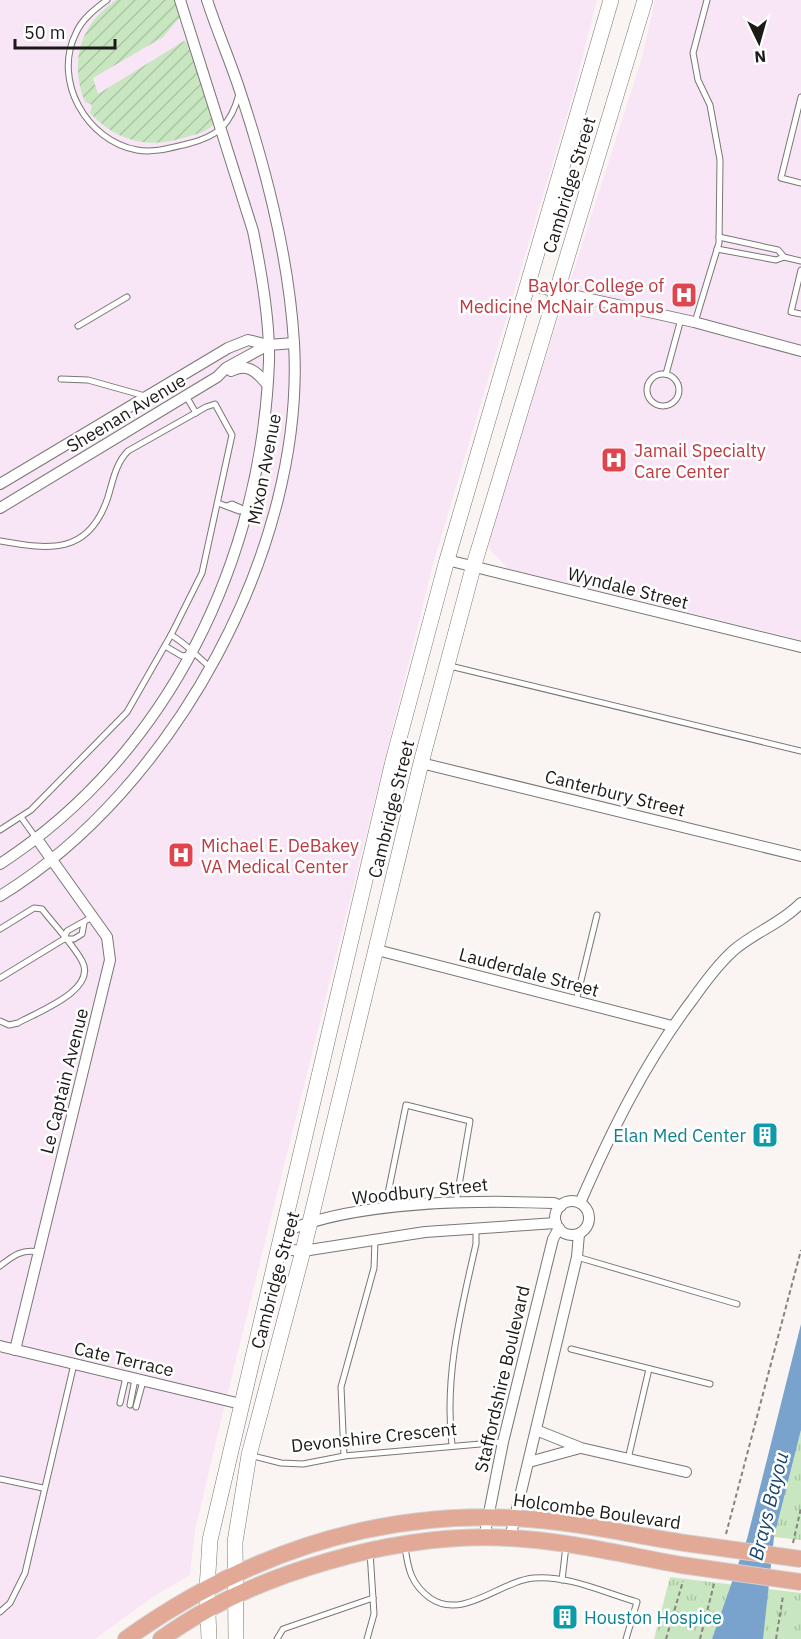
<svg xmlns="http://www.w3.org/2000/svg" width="801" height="1639" font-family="'IBM Plex Sans',sans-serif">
	<defs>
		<pattern id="park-tufts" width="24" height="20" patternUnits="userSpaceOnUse" patternTransform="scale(1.5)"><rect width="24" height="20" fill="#c8e7c0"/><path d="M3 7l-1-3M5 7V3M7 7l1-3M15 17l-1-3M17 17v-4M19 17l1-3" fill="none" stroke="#abc6a4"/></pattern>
		<pattern id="garden-furrows" width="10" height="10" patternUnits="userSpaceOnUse" patternTransform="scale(1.5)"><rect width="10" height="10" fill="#c8e7c0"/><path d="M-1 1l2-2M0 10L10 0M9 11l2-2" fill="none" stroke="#abc6a4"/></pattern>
	</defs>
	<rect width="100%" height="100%" fill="#faf5f2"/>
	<g fill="#f8e6f7">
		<path d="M0 0H597L574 91 434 561 222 1416 195 1531 190 1575 153 1597 95 1639H0Z"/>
		<path d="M655 0H801V640L509 569 489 549 491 528 641 61Z"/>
	</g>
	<g fill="url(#park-tufts)">
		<path d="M801 1430V1540L774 1537Z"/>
		<path d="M670 1577 801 1593V1639H654Z"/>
	</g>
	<path fill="url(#garden-furrows)" d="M116 0H175L181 16 163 37 93 78 98 94 184 41 189 43 216 122C206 133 197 134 183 138 147 149 116 141 90 113L92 105 85 102C69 62 80 24 116 0Z"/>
	<path fill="#79a3cc" d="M801 1324V1430L774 1537 763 1639H712L747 1539Z"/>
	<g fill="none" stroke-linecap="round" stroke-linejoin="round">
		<g stroke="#7a7673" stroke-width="7">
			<g id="lane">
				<path d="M107 0C95 9 82 19 76 33 52 81 87 141 137 150 154 153 170 148 187 144 217 137 231 125 239 94"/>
				<path d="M801 97 781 178 801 183"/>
				<path d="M719 237 778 250 784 257"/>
				<path d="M717 249 776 260 784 257 801 261"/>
				<path d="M801 270 791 312 801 314"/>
				<path d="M695 322 719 243 720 160 710 105 698 80 693 53 707 0"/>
				<path d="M78 326 127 297"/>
				<circle cx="663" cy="390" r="16"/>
				<path d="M666 374 681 319"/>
				<path d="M61 379 88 380 145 396"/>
				<path d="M186 396 196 413"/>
				<path d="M218 503 239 511 247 510"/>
				<path d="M227 506 232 504 243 509"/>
				<path d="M0 541C50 550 89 555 108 497 113 480 116 463 128 451L206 407 215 404 232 435 202 573 171 635 127 712 31 810 0 830"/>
				<path d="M171 635C187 644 196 656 210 667"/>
				<path d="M165 646 182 656 188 655"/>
				<path d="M450 666 801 751"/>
				<path d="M21 817 36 838"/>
				<path d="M84 923 82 934 74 939H64L67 931 92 917"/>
				<path d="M0 929 34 908 42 909C55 926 72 943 82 961 98 990 37 1012 18 1023L9 1025 0 1021"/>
				<path d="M0 978 64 939"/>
				<path d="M576 1001 597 915"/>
				<path d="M387 1209 386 1203 406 1105 470 1121 456 1203"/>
				<path d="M577 1257 737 1304"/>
				<path d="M0 1266C13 1256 21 1249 38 1252"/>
				<path d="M571 1349 710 1384"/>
				<path d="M120 1403 126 1377"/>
				<path d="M130 1405 135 1379"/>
				<path d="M136 1407 143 1381"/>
				<path d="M452 1445C444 1376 461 1310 476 1244V1228"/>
				<path d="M249 1455 281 1463 303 1464 344 1456 503 1442"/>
				<path d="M344 1456 341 1387 374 1268 375 1240"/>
				<path d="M628 1459 649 1369"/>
				<path d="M0 1479 43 1488"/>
				<path d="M405 1547C408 1569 411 1584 430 1598 463 1621 500 1581 534 1578 568 1575 605 1593 637 1602L626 1639"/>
				<path d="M562 1580 566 1546"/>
				<path d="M0 1612 10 1603 25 1573 74 1364"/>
				<path d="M277 1639 283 1629 373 1598"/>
				<path d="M367 1639 374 1614 370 1552"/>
			</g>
		</g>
		<g stroke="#7a7673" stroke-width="12">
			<g id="street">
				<path d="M527 285 694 322 801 351"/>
				<path d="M231 371C247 363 256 371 266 383"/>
				<path d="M0 484 228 348 248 340 268 345 294 343"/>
				<path d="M0 508 217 377 226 368 268 345"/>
				<path d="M447 560 801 647"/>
				<path d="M421 763 801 856"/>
				<path d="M0 864C169 754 262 559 269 361 270 320 261 270 253 231L180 0"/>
				<path d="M0 896C174 789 306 547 294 343 289 257 267 172 240 91 230 60 217 31 207 0"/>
				<path d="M377 950 672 1026"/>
				<circle cx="572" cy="1218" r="17"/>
				<path d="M580 1203C611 1132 645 1062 693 999 705 982 718 964 734 950 755 932 782 923 801 903"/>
				<path d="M284 1232C356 1201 476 1200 554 1203L561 1206"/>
				<path d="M280 1249 303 1251 425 1232 556 1223"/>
				<path d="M0 1346 241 1404"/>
				<path d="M15 1350 110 960 107 937 37 839"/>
				<path d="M536 1430 581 1448 686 1472"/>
				<path d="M529 1462 580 1448"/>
				<path d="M484 1538 503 1442 553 1239 559 1228"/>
				<path d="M510 1538 577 1257 579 1234"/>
			</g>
		</g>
		<g stroke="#7a7673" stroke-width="16">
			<g id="secondary">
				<path d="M209 1639 207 1589 210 1540 393 761 447 560 611 0"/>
				<path d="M236 1639 235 1542 249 1455 303 1251 421 763 473 568 645 0"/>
			</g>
		</g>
		<g stroke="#d1d1d1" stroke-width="18">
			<g id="primary">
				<path d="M126 1639C241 1557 371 1511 514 1518 571 1521 628 1534 685 1543"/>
				<path d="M161 1639C252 1573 397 1532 510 1538 567 1541 625 1555 681 1565"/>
			</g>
		</g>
		<g stroke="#868380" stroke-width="2" stroke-dasharray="4.5 3" stroke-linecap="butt">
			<path d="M726 1534 801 1250"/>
			<path d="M793 1543 801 1508"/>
			<path d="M666 1639 683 1581"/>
			<path d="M700 1639 714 1584"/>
			<path d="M776 1639 783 1596"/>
		</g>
		<use href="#lane" stroke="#fff" stroke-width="5"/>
		<use href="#street" stroke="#fff" stroke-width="10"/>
		<use href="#secondary" stroke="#fff" stroke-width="15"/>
		<use href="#primary" stroke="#e2a997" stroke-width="16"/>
		<g stroke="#d1d1d1" stroke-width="18" stroke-linecap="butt">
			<g id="primary-bridge">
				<path d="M685 1543 801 1559"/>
				<path d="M681 1565 801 1582"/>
			</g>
		</g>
		<use href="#primary-bridge" stroke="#e2a997" stroke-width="16"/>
	</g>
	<defs>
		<g id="hospital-square" transform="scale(1.35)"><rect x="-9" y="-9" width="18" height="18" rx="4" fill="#e0444e" stroke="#fff"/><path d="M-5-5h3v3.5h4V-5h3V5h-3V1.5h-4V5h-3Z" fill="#fff"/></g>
		<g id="building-square" transform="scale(1.35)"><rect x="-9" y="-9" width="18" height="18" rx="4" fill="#0f9aa8" stroke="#fff"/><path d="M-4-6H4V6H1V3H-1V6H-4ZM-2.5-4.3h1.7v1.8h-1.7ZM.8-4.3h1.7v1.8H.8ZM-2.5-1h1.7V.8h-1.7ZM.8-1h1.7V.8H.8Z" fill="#fff"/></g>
	</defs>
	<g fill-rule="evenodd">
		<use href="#hospital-square" x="684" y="295"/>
		<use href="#hospital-square" x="614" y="460"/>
		<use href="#hospital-square" x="181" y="855"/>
		<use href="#building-square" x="765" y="1135"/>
		<use href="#building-square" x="565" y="1617"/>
	</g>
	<g text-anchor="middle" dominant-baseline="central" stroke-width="5" stroke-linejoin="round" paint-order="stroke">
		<g font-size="18" fill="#1b1a18" stroke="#fff">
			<text transform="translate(569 185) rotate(-73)">Cambridge Street</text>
			<text transform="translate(126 413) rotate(-31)">Sheenan Avenue</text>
			<text transform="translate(264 469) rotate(-79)">Mixon Avenue</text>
			<text transform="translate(628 588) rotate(14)">Wyndale Street</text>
			<text transform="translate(615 793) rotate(14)">Canterbury Street</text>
			<text transform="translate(391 809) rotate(-76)">Cambridge Street</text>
			<text transform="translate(529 972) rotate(15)">Lauderdale Street</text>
			<text transform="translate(64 1081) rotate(-76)">Le Captain Avenue</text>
			<text transform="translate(420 1191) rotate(-6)">Woodbury Street</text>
			<text transform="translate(275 1280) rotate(-75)">Cambridge Street</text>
			<text transform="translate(124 1359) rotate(13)">Cate Terrace</text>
			<text transform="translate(502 1379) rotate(-77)">Staffordshire Boulevard</text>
			<text transform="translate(374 1437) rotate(-6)">Devonshire Crescent</text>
			<text transform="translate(597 1511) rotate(8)">Holcombe Boulevard</text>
		</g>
		<g font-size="18" fill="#be3a42" stroke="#fff" text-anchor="start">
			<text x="664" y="285" text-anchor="end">Baylor College of<tspan x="664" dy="21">Medicine McNair Campus</tspan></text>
			<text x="634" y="450">Jamail Specialty<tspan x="634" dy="21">Care Center</tspan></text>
			<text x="201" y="845">Michael E. DeBakey<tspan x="201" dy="21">VA Medical Center</tspan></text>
		</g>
		<g font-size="18" fill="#0d838f" stroke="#fff" text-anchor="end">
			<text x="746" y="1135">Elan Med Center</text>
			<text x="584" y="1617" text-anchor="start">Houston Hospice</text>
		</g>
		<g font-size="20" font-style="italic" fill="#17466e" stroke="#fff">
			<text transform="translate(768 1506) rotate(-76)">Brays Bayou</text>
		</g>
	</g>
	<g transform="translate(759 42) rotate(175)" stroke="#ffffff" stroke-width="4.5" paint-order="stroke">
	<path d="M0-4.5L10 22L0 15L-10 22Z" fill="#1b1a18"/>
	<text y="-9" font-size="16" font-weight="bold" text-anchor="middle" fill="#1b1a18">N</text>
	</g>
	<path d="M15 39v9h100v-9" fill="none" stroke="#1b1a18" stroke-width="3"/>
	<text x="24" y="39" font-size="18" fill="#1b1a18" stroke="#ffffff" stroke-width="4.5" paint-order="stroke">50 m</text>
</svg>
